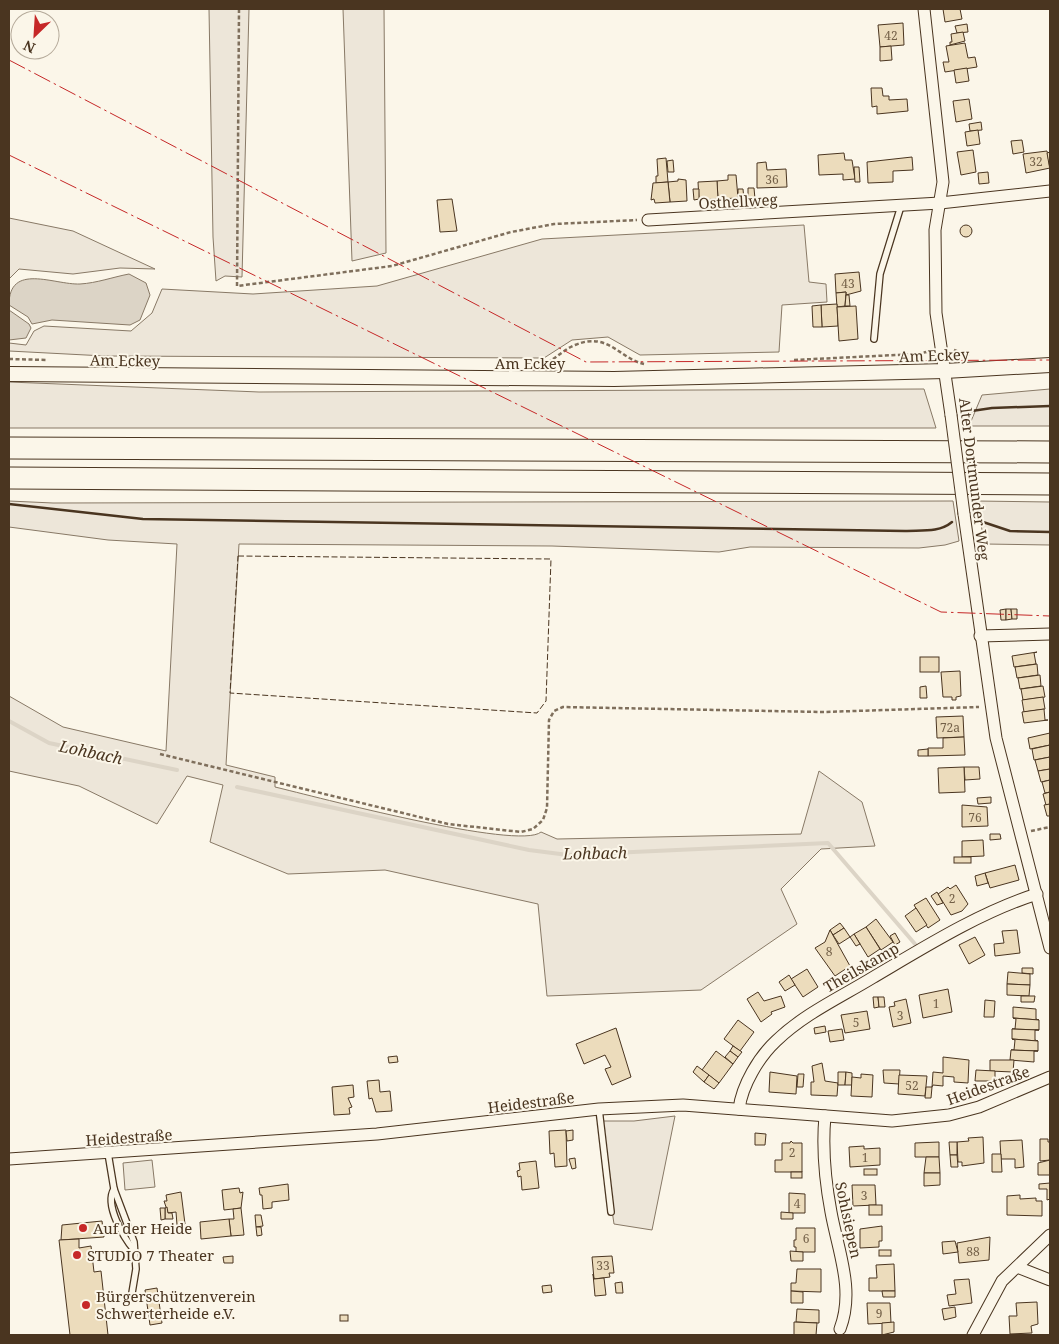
<svg xmlns="http://www.w3.org/2000/svg" width="1059" height="1344" font-family="'Noto Serif',serif">
	<rect width="100%" height="100%" fill="#fbf6e9"/>
	<g fill="#ede6d9" stroke="#887966">
		<path d="M209 9H249L242 277 225 276 216 281 213 237Z"/>
		<path d="M343 9H384L386 253 352 261Z"/>
		<path d="M9 218 73 231 155 269 120 268 73 274 19 269 9 279Z"/>
		<path d="M804 225 809 282 826 284 827 302 782 305 779 352 640 355 608 337 572 340 544 358 105 356 9 351V343L26 345 34 331 44 326 131 331 152 313 162 289 253 294 377 286 542 239Z"/>
		<path d="M9 382 259 392 924 389 936 428H9Z"/>
		<path d="M1050 389V426H969L982 395Z"/>
		<path d="M9 501 53 503 953 501 959 541 945 545 919 548 750 547 719 552 552 546 239 544 226 765 275 777V787C313 796 519 851 541 832L557 839 801 834 819 771 862 802 875 846 821 849 781 889 797 924 701 990 547 996 538 904 385 870 288 874 210 842 223 785 187 776 157 824 79 786 9 771V696L63 727 166 751 177 544 108 540 9 527Z"/>
		<path d="M976 501 1050 502V545L985 544Z"/>
		<path d="M675 1116 652 1230 614 1224 599 1121H634Z"/>
	</g>
	<path fill="#ede7d9" stroke="#887966" d="M152 1160 155 1187 125 1190 123 1163Z"/>
	<g fill="#dcd4c6" stroke="#887966">
		<path d="M129 274 146 283 150 295 140 320 130 325 52 320 32 324 28 317 9 305C9 262 54 285 80 284 97 283 113 277 129 274Z"/>
		<path d="M9 310 29 324 31 328 26 338 9 340Z"/>
	</g>
	<g fill="none" stroke-linecap="round" stroke-linejoin="round">
		<g stroke="#dcd4c6" stroke-width="4">
			<path d="M9 721 49 743 177 770"/>
			<path d="M237 787 529 850 568 855 828 843 915 944"/>
		</g>
	</g>
	<g fill="#ecdcbc" stroke="#4a3520">
		<path d="M943 9H960L962 19 945 22Z"/>
		<path d="M903 23 904 45 880 47 878 25Z"/>
		<path d="M967 24 968 32 957 33 955 26Z"/>
		<path d="M963 32 965 41 950 45V42H952L951 34Z"/>
		<path d="M965 43 968 58 975 57 977 67 945 72 943 62H949L946 46Z"/>
		<path d="M891 46 892 60 880 61V47Z"/>
		<path d="M967 68 969 81 956 83 954 70Z"/>
		<path d="M871 88H882L883 96H889V100L907 99 908 111 877 114V106L872 107Z"/>
		<path d="M969 99 972 119 956 122 953 101Z"/>
		<path d="M981 122 982 130 970 131 969 124Z"/>
		<path d="M978 130 980 144 967 146 965 132Z"/>
		<path d="M1022 140 1024 152 1013 154 1011 141Z"/>
		<path d="M973 150 976 172 961 175 957 152Z"/>
		<path d="M1047 151 1050 168 1026 173 1023 154Z"/>
		<path d="M1050 152V170L1047 153Z"/>
		<path d="M844 153 845 160H852L855 179 843 180V174L819 175 818 155Z"/>
		<path d="M912 157 913 170 893 171V182L868 183 867 162Z"/>
		<path d="M666 158 668 182 656 183V176H658L657 159Z"/>
		<path d="M673 160 674 172H668L667 161Z"/>
		<path d="M766 162 767 170 786 169 787 187 757 188V163Z"/>
		<path d="M854 167H859L860 182H855Z"/>
		<path d="M988 172 989 183 979 184 978 173Z"/>
		<path d="M728 175H736L738 198 718 199 717 181 728 180Z"/>
		<path d="M678 179 686 180 687 201 670 202 668 182 678 181Z"/>
		<path d="M717 181 718 199 699 200 698 182Z"/>
		<path d="M668 182 670 202 655 203 654 199 651 200 653 183Z"/>
		<path d="M748 188H754L755 199H748Z"/>
		<path d="M693 189H699V199L694 200Z"/>
		<path d="M738 189H743L744 200 738 201Z"/>
		<path d="M452 199 457 231 440 232 437 200Z"/>
		<circle cx="966" cy="231" r="6"/>
		<path d="M859 272 861 291 846 295V292L836 293 835 274Z"/>
		<path d="M846 292 845 306 837 307 836 293Z"/>
		<path d="M846 295H849L850 306H845Z"/>
		<path d="M837 304 838 326 822 327 821 305Z"/>
		<path d="M821 305 822 327H813L812 306Z"/>
		<path d="M856 306 858 339 839 341 837 307Z"/>
		<path d="M1006 609V620H1001L1000 610Z"/>
		<path d="M1006 609H1011L1012 619 1006 620Z"/>
		<path d="M1011 609H1017V619H1012Z"/>
		<path d="M1037 652 1034 653 1036 664 1014 667 1012 656Z"/>
		<rect x="920" y="657" width="19" height="15"/>
		<path d="M1037 664 1038 675 1017 678 1015 667Z"/>
		<path d="M960 671 961 696 956 697V700H952V697H943L941 672Z"/>
		<path d="M1040 675 1041 686 1020 689 1018 678Z"/>
		<path d="M926 686 927 698H920V687Z"/>
		<path d="M1043 686 1045 697 1023 700 1021 689Z"/>
		<path d="M1043 697 1045 709 1024 712 1022 700Z"/>
		<path d="M1044 709 1045 720H1048L1024 723 1022 712Z"/>
		<path d="M963 716 964 737 937 738 936 717Z"/>
		<path d="M1050 733V745L1030 749 1028 738Z"/>
		<path d="M964 737 965 755 928 756V748H943V738Z"/>
		<path d="M1050 745V757L1034 760 1032 749Z"/>
		<path d="M928 749V756H918V750Z"/>
		<path d="M1050 757V769L1038 771 1035 760Z"/>
		<path d="M964 767H979L980 779 965 780Z"/>
		<path d="M964 767 965 792 939 793 938 768Z"/>
		<path d="M1050 769V780L1041 782 1038 771Z"/>
		<path d="M1050 780V792L1045 793 1042 782Z"/>
		<path d="M1050 792V804L1046 805 1043 794Z"/>
		<path d="M991 797V803L978 804 977 798Z"/>
		<path d="M1050 804V816H1047L1044 805Z"/>
		<path d="M962 805 987 807 988 826 962 827Z"/>
		<path d="M990 834H1000L1001 839 990 840Z"/>
		<path d="M983 840 984 856 962 857V841Z"/>
		<rect x="954" y="857" width="17" height="6"/>
		<path d="M1015 865 1019 880 990 888 985 873Z"/>
		<path d="M985 873 988 883 977 886 975 876Z"/>
		<path d="M956 885 968 904 962 911 951 915 938 894 948 887 950 889Z"/>
		<path d="M937 892 943 903 937 905 931 896Z"/>
		<path d="M926 898 940 920 928 928 914 905Z"/>
		<path d="M916 908 927 925 916 932 905 916Z"/>
		<path d="M876 919 893 942 881 950 866 927Z"/>
		<path d="M840 923 844 928 833 935 830 930Z"/>
		<path d="M866 927 880 949 868 957 854 934Z"/>
		<path d="M844 928 850 937 839 944 833 935Z"/>
		<path d="M830 930 850 966 835 976 815 948 825 942Z"/>
		<path d="M1017 930 1020 953 995 956 994 944 1004 943 1002 931Z"/>
		<path d="M895 933 900 942 895 945 890 936Z"/>
		<path d="M854 934 860 944 856 946 850 937Z"/>
		<path d="M975 937 985 955 969 964 959 945Z"/>
		<path d="M1022 968H1033V974L1022 973Z"/>
		<path d="M807 969 818 987 803 997 791 979Z"/>
		<path d="M1008 972 1030 974V985L1007 984Z"/>
		<path d="M789 975 795 985 785 991 779 982Z"/>
		<path d="M1007 984 1030 985 1029 996 1007 995Z"/>
		<path d="M948 989 952 1012 923 1018 919 995Z"/>
		<path d="M758 992 764 1001 781 996 785 1007 771 1012 772 1014 761 1022 747 999Z"/>
		<path d="M1021 996H1035L1034 1002H1021Z"/>
		<path d="M873 997H878L879 1007 874 1008Z"/>
		<path d="M878 997H884L885 1007H879Z"/>
		<path d="M906 999 911 1023 893 1027 889 1007 895 1006 894 1002Z"/>
		<path d="M985 1000 995 1001 994 1017H984Z"/>
		<path d="M1013 1007 1036 1009V1019L1039 1020 1013 1018Z"/>
		<path d="M867 1011 870 1029 845 1033 841 1015Z"/>
		<path d="M1013 1018 1039 1020V1030L1012 1029H1015L1016 1019Z"/>
		<path d="M738 1020 754 1032 740 1051 724 1039Z"/>
		<path d="M825 1026 826 1032 815 1034 814 1028Z"/>
		<path d="M616 1028 631 1077 612 1085 605 1069 611 1067 605 1055 584 1064 576 1044Z"/>
		<path d="M842 1029 844 1040 830 1042 828 1031Z"/>
		<path d="M1012 1029 1039 1030H1035V1040L1038 1041 1012 1039Z"/>
		<path d="M1012 1039 1038 1041V1051L1011 1050H1014L1015 1040Z"/>
		<path d="M733 1046 742 1052 738 1057 730 1051Z"/>
		<path d="M1011 1050 1038 1051H1034V1062L1010 1060Z"/>
		<path d="M716 1051 733 1064 719 1083 702 1070Z"/>
		<path d="M730 1051 738 1057 733 1064 725 1057Z"/>
		<path d="M397 1056 398 1062 389 1063 388 1057Z"/>
		<path d="M943 1057 969 1060 968 1083 954 1082V1077L943 1076V1086L933 1085 932 1087 933 1072 943 1073Z"/>
		<path d="M990 1060H1014L1013 1072 990 1071Z"/>
		<path d="M822 1063 825 1081 838 1083 837 1096 811 1095V1082H814L812 1066Z"/>
		<path d="M697 1066 709 1075 704 1082 693 1072Z"/>
		<path d="M883 1070H900L899 1084 884 1083Z"/>
		<path d="M976 1070 995 1071V1081H975Z"/>
		<path d="M770 1072 797 1076 796 1094 769 1092Z"/>
		<path d="M838 1072H846L845 1085H838Z"/>
		<path d="M846 1072 852 1073V1085H845Z"/>
		<path d="M798 1074H804L803 1087H797Z"/>
		<path d="M861 1074 873 1075 872 1097 851 1096 852 1077 861 1078Z"/>
		<path d="M709 1075 719 1083 714 1089 704 1082Z"/>
		<path d="M899 1075 927 1076 925 1096 898 1094Z"/>
		<path d="M379 1080 380 1092 390 1091 392 1111 376 1112 372 1098 369 1099 367 1081Z"/>
		<path d="M353 1085 354 1097 348 1098 352 1107 349 1108 350 1114 334 1115 332 1087Z"/>
		<path d="M926 1087H932L931 1098H925Z"/>
		<path d="M566 1130 567 1166 555 1167 554 1153 550 1154 549 1131Z"/>
		<path d="M573 1130V1140L567 1141 566 1131Z"/>
		<path d="M755 1133 766 1134 765 1145H755Z"/>
		<path d="M983 1137 984 1163 962 1166V1162H958L957 1142 969 1141 968 1138Z"/>
		<path d="M1040 1139H1048V1142H1050V1160L1040 1161Z"/>
		<path d="M1022 1140 1024 1167 1015 1168V1159H1001L1000 1141Z"/>
		<path d="M791 1141 793 1143H802V1172H775V1160H782V1143H790Z"/>
		<path d="M939 1142V1157H915V1143Z"/>
		<path d="M949 1142H957V1155H950Z"/>
		<path d="M864 1146V1149L880 1148V1165L850 1167 849 1147Z"/>
		<path d="M992 1154H1001L1002 1172H992Z"/>
		<path d="M950 1155H957L958 1167H951Z"/>
		<path d="M926 1157H939L940 1173H924Z"/>
		<path d="M575 1158 576 1168 572 1169 569 1159Z"/>
		<path d="M1050 1160V1175H1038V1163Z"/>
		<path d="M536 1161 539 1188 522 1190 521 1176 518 1177 517 1171 520 1170 519 1163Z"/>
		<rect x="864" y="1169" width="13" height="6"/>
		<rect x="791" y="1172" width="11" height="6"/>
		<path d="M924 1173H940V1185L924 1186Z"/>
		<path d="M1050 1183V1199L1047 1200V1189H1039V1184Z"/>
		<path d="M288 1184 289 1200 272 1202V1208L263 1209 262 1195H260L259 1188Z"/>
		<path d="M852 1185H875L876 1205 853 1206Z"/>
		<path d="M239 1188 240 1193 243 1192 241 1208 224 1210 222 1190Z"/>
		<path d="M181 1192 185 1224 177 1225 176 1212 168 1213 164 1201H167L166 1195Z"/>
		<path d="M789 1193 805 1194V1213H789Z"/>
		<path d="M1020 1195V1199L1036 1198V1201H1042V1216L1007 1215V1196Z"/>
		<rect x="869" y="1205" width="13" height="10"/>
		<path d="M167 1207 168 1213H172L173 1219H165V1208Z"/>
		<path d="M160 1208H165V1219L161 1220Z"/>
		<path d="M241 1208 244 1235 231 1236 229 1219H234L233 1209Z"/>
		<path d="M781 1212 793 1213V1219H781Z"/>
		<path d="M255 1215H261L263 1226 256 1227Z"/>
		<path d="M229 1219 231 1236 201 1239 200 1222Z"/>
		<path d="M102 1221 104 1237 61 1240 62 1225Z"/>
		<path d="M882 1226V1241H879V1247L860 1248V1229Z"/>
		<path d="M256 1227H261L262 1235 257 1236Z"/>
		<path d="M796 1228H815V1252H796V1247H794V1240H796Z"/>
		<path d="M990 1237 989 1260 959 1263 957 1243Z"/>
		<path d="M79 1239V1248L91 1246 94 1272 101 1271 108 1335H70L59 1240Z"/>
		<path d="M955 1241 958 1252 943 1254 942 1242Z"/>
		<rect x="879" y="1250" width="12" height="6"/>
		<path d="M790 1251 803 1252V1261H791Z"/>
		<path d="M233 1256V1263H224L223 1257Z"/>
		<path d="M612 1256 614 1273H609L610 1277 594 1279 592 1257Z"/>
		<path d="M894 1264 895 1291H869V1278H877L876 1265Z"/>
		<path d="M797 1269H821V1292L791 1291V1283H796Z"/>
		<path d="M593 1274 594 1279 604 1278 606 1295 595 1296Z"/>
		<path d="M969 1279 972 1303 949 1306 947 1295 956 1294 954 1280Z"/>
		<path d="M622 1282 623 1293H616L615 1283Z"/>
		<path d="M551 1285 552 1292 543 1293 542 1286Z"/>
		<path d="M157 1288 162 1323 150 1325 145 1290Z"/>
		<path d="M791 1291 803 1292V1303H791Z"/>
		<path d="M882 1291H895V1297H883Z"/>
		<path d="M1037 1302 1038 1324 1031 1326 1032 1333 1010 1334 1009 1316H1017L1016 1303Z"/>
		<path d="M867 1303H890L891 1323 868 1324Z"/>
		<path d="M955 1307 956 1317 944 1320 942 1309Z"/>
		<path d="M797 1309 819 1310V1323L796 1322Z"/>
		<rect x="340" y="1315" width="8" height="6"/>
		<path d="M794 1322 817 1323 816 1335H794Z"/>
		<path d="M894 1322V1332L882 1335V1323Z"/>
	</g>
	<g fill="none" stroke-linecap="round" stroke-linejoin="round">
		<g stroke="#4a3520" stroke-width="8">
			<g id="service">
				<path d="M874 339 880 274 901 206"/>
				<path d="M599 1109 611 1212"/>
				<path d="M108 1153 114 1189 134 1242 136 1269 132 1293"/>
				<path d="M114 1189C104 1205 124 1238 134 1250"/>
			</g>
		</g>
		<g stroke="#4a3520" stroke-width="13">
			<g id="minor">
				<path d="M924 9 943 182 935 230 936 313 951 415"/>
				<path d="M648 220 940 203 1050 191"/>
				<path d="M964 514 996 738 1050 948"/>
				<path d="M980 636 1050 634"/>
				<path d="M739 1109C742 1085 759 1057 776 1041 804 1014 839 998 872 978 923 948 980 912 1037 894"/>
				<path d="M825 1116C822 1148 825 1180 831 1212 838 1251 855 1290 840 1329"/>
				<path d="M9 1159 377 1134 599 1109 683 1105 892 1121 949 1115 979 1107 1050 1077"/>
				<path d="M1017 1267 1050 1280"/>
				<path d="M973 1335 1002 1281 1050 1235"/>
			</g>
		</g>
		<g stroke="#4a3520" stroke-width="16">
			<path id="tertiary" d="M9 374 614 379 945 371 1050 365"/>
		</g>
		<g stroke="#4a3520" stroke-width="23">
			<g id="motorway">
				<path d="M9 448 1050 452"/>
				<path d="M9 478 1050 484"/>
			</g>
		</g>
		<g stroke="#7f6f5c" stroke-width="2.5" stroke-dasharray="4 2.5" stroke-linecap="butt">
			<path d="M239 9 237 286 392 266 511 232 554 224 637 220"/>
			<path d="M954 350 969 356"/>
			<path d="M9 359 48 360"/>
			<path d="M794 360 916 354 931 351"/>
			<path d="M541 364C555 361 562 350 575 345 608 331 620 359 644 364"/>
			<path d="M160 754 448 824 521 832 533 829 543 820 547 808 549 720 554 711 563 707 824 712 979 707"/>
			<path d="M1031 831 1050 827"/>
		</g>
		<use href="#service" stroke="#fbf6e9" stroke-width="5.5"/>
		<use href="#minor" stroke="#fbf6e9" stroke-width="11"/>
		<use href="#tertiary" stroke="#fbf6e9" stroke-width="14"/>
		<use href="#motorway" stroke="#fbf6e9" stroke-width="21"/>
		<g stroke="#4a3520" stroke-width="13" stroke-linecap="butt">
			<path id="minor-bridge" d="M951 415 964 514"/>
		</g>
		<use href="#minor-bridge" stroke="#fbf6e9" stroke-width="11"/>
		<path stroke="#4a3520" stroke-width="1" stroke-dasharray="6 2.5" stroke-linecap="butt" d="M238 556 551 559 546 701 537 713 230 693Z"/>
		<g stroke="#4a3520" stroke-width="2.5">
			<path d="M965 412 992 408 1050 406"/>
			<path d="M9 504 143 519 905 531C921 530 939 533 952 522"/>
			<path d="M977 520 1010 531 1050 532"/>
		</g>
		<g stroke="#c62828" stroke-width="1" stroke-dasharray="18 4 2.5 4" stroke-linecap="butt">
			<path d="M9 60 586 362 1050 360"/>
			<path d="M9 155 941 612 1050 616"/>
		</g>
	</g>
	<g fill="#c62828" stroke="#fbf6e9" stroke-width="2">
		<circle cx="83" cy="1228" r="5"/>
		<circle cx="77" cy="1255" r="5"/>
		<circle cx="86" cy="1305" r="5"/>
	</g>
	<g text-anchor="middle" dominant-baseline="central" stroke-width="4" stroke-linejoin="round" paint-order="stroke">
		<g font-size="12" fill="#725f47">
			<text x="891" y="35">42</text>
			<text x="1036" y="161">32</text>
			<text x="772" y="179">36</text>
			<text x="848" y="283">43</text>
			<text x="950" y="727">72a</text>
			<text x="975" y="817">76</text>
			<text x="952" y="898">2</text>
			<text x="829" y="951">8</text>
			<text x="936" y="1003">1</text>
			<text x="900" y="1015">3</text>
			<text x="856" y="1022">5</text>
			<text x="912" y="1085">52</text>
			<text x="792" y="1152">2</text>
			<text x="865" y="1157">1</text>
			<text x="864" y="1195">3</text>
			<text x="797" y="1203">4</text>
			<text x="806" y="1238">6</text>
			<text x="973" y="1251">88</text>
			<text x="603" y="1265">33</text>
			<text x="879" y="1313">9</text>
		</g>
		<g font-size="15" fill="#4a3520" stroke="#fbf6e9">
			<text transform="translate(738 201) rotate(-3)">Osthellweg</text>
			<text transform="translate(934 355) rotate(-2)">Am Eckey</text>
			<text transform="translate(125 360) rotate(1)">Am Eckey</text>
			<text x="530" y="363">Am Eckey</text>
			<text transform="translate(975 479) rotate(83)">Alter Dortmunder Weg</text>
			<text transform="translate(861 967) rotate(-30)">Theilskamp</text>
			<text transform="translate(988 1085) rotate(-20)">Heidestraße</text>
			<text transform="translate(531 1102) rotate(-7)">Heidestraße</text>
			<text transform="translate(129 1137) rotate(-4)">Heidestraße</text>
			<text transform="translate(849 1220) rotate(78)">Sohlsiepen</text>
		</g>
		<g font-size="15" fill="#4a3520" stroke="#fbf6e9" text-anchor="start">
			<text x="93" y="1228">Auf der Heide</text>
			<text x="87" y="1255">STUDIO 7 Theater</text>
			<text x="96" y="1296">Bürgerschützenverein<tspan x="96" dy="17">Schwerterheide e.V.</tspan></text>
		</g>
		<g font-size="16" font-style="italic" fill="#4a3520" stroke="#fbf6e9">
			<text transform="translate(91 752) rotate(12)">Lohbach</text>
			<text transform="translate(595 853) rotate(-1)">Lohbach</text>
		</g>
	</g>
	<rect width="1059" height="1344" fill="none" stroke="#4a3520" stroke-width="20"/>
	<g transform="translate(35 35) rotate(205)"><circle r="24" fill="#fbf6e9" stroke="#b4a999"/>
	<path d="M0-4L9 19L0 12L-9 19Z" fill="#c62828"/>
	<text y="-8" font-size="14" font-weight="bold" text-anchor="middle" fill="#4a3520">N</text>
	</g>
</svg>
